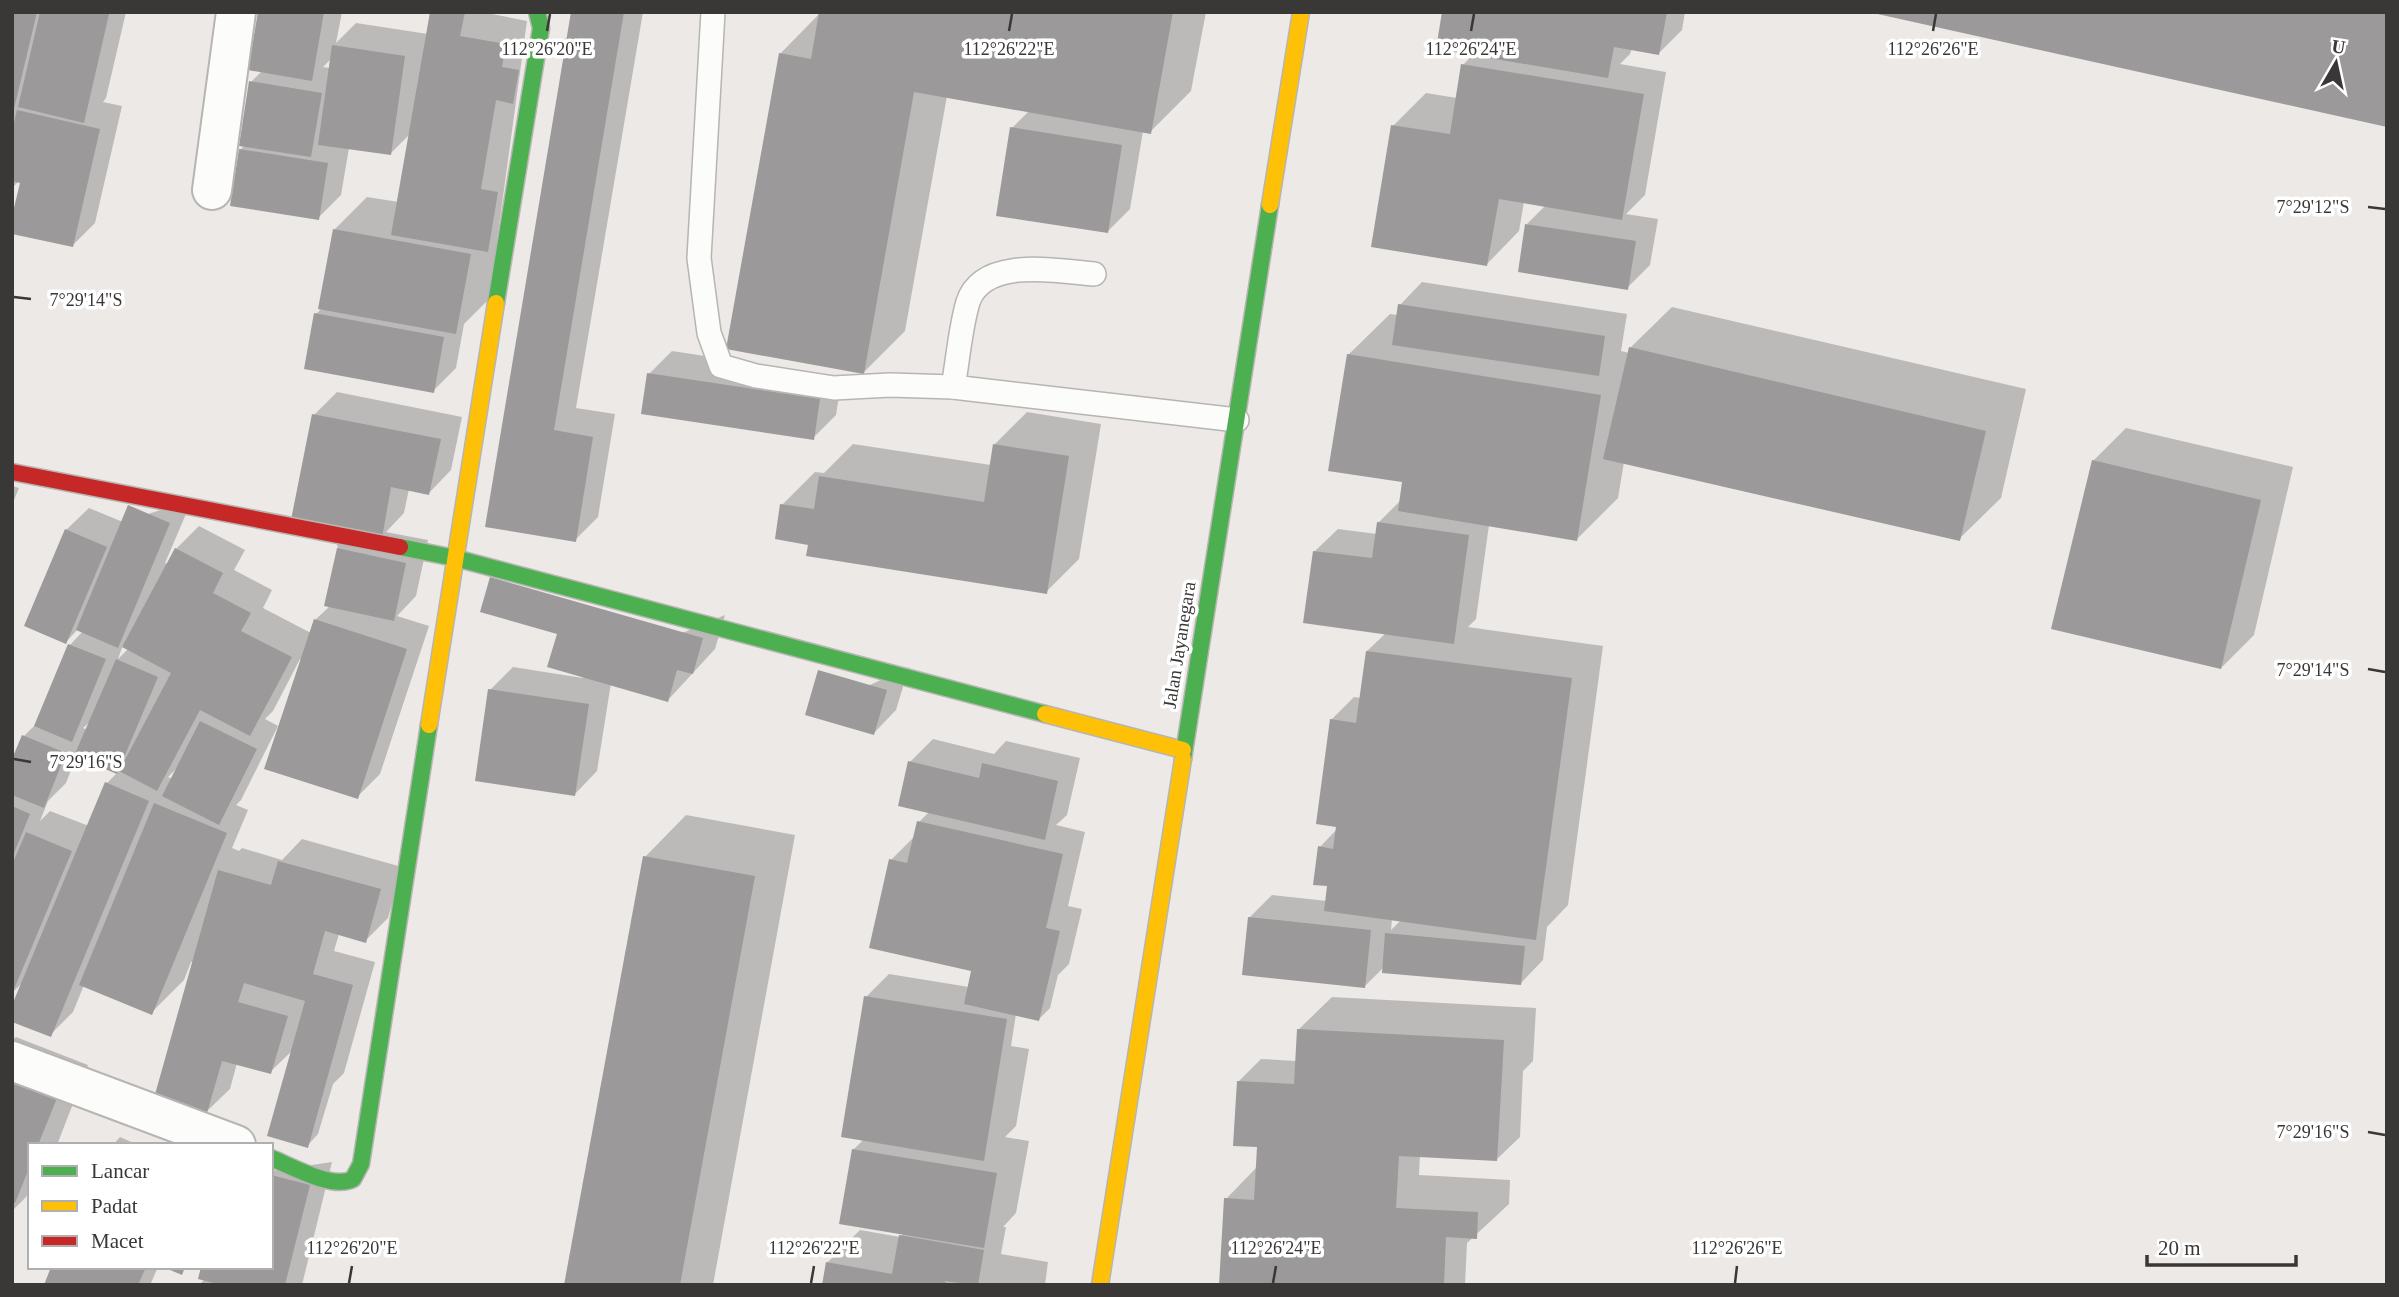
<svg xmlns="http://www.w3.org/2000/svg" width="2399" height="1297" font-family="Georgia,serif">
	<rect width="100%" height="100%" fill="#ece9e7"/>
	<g fill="#0003" fill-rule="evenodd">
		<path d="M12 12H126L106 98 103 102 122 106 95 223 72 246 22 182 19 181 12 188Z"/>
		<path d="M259 12H342L336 43 356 23 428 34 431 12H482L527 21 489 299 464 324 456 368 433 391 316 314 322 308 334 230 367 197 399 202 411 133 390 154 349 148 341 195 318 218 240 150 245 145 251 82 262 71ZM331 59 330 68 323 67Z"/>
		<path d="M573 12H643L576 408 615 414 598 517 575 540 487 525Z"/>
		<path d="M1206 12 1191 91 1150 132 1143 131 1130 209 1108 231 1012 128 1029 111 947 96 905 331 863 373 780 54 821 12Z"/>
		<path d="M1444 12H1685L1682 30 1659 53 1632 48 1630 54 1620 64 1666 72 1645 195 1626 214 1658 219 1650 265 1627 288 1527 224 1546 205 1524 202 1519 231 1487 264 1393 126 1426 93 1457 98 1463 65 1474 53Z"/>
		<path d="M1422 282 1627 314 1621 351 1629 353 1630 348 1672 307 2026 389 2001 498 1959 539 1624 462 1618 498 1577 539 1489 525 1476 619 1468 627 1603 646 1568 905 1547 927 1543 960 1521 983 1384 967 1365 986 1249 918 1272 895 1327 901 1329 884 1320 847 1337 829 1331 720 1354 697 1361 698 1367 651 1386 633 1315 551 1338 529 1377 534 1378 523 1401 500 1404 481 1348 355 1390 314 1398 315 1400 305ZM1392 919 1401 920 1391 930Z"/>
		<path d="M672 351 842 377 836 415 813 438 649 374Z"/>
		<path d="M337 392 462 417 451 470 429 493 409 489 404 513 386 532 428 540 416 596 397 616 429 626 380 774 357 797 278 726 241 800 236 805 248 810 232 848 239 851 242 848 282 860 302 839 402 867 388 918 365 941 339 934 334 951 375 962 344 1073 333 1084 318 1134 307 1146 294 1049 270 1072 237 1063 230 1089 207 1111 194 962H191L184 980 151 1013 84 985 73 1012 50 1035 23 982 12 993V763L24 736 38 722 70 645 83 631 78 629 66 642V530L89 508 123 522 192 500 165 563 168 564 176 549 199 526 245 550 234 570 272 590 263 608 311 633 315 620 330 606 338 549 314 415ZM123 645 129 648 118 659ZM300 659 302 660 280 727 265 719 273 711ZM92 720 87 730 83 728ZM77 755 118 772 107 783 89 826 50 811 40 821 48 801 66 783ZM177 768 173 779 168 777Z"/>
		<path d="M1027 412 1101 424 1079 559 1046 592 810 543 782 505 815 472 824 473 853 444 991 465 994 445Z"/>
		<path d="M2126 428 2293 467 2254 635 2221 668 2093 461Z"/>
		<path d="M12 486 19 488 12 505Z"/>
		<path d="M725 615 715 649 668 700 611 683 597 771 575 794 490 690 513 667 583 678V675Z"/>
		<path d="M909 667 896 710 874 733 807 714Z"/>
		<path d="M933 739 994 754 1006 741 1080 758 1067 815 1056 825 1085 832 1068 906 1082 909 1069 964 1058 975 1050 1008 1039 1019 1016 1014 1011 1046 1029 1049 1016 1126 1005 1137 1029 1141 1016 1213 1003 1227H1006L1001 1254 1048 1262 1045 1285H823L827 1263 860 1230 900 1237 904 1233 853 1150 864 1139 866 997 889 974 969 987 973 972 891 860 914 837 919 822 929 812 910 762Z"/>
		<path d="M686 815 795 835 713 1285H566L645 857Z"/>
		<path d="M1332 997 1536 1008 1533 1061 1523 1071 1520 1137 1497 1159 1420 1155 1419 1175 1510 1180 1509 1204 1467 1243 1465 1285H1221L1226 1199 1257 1167 1259 1146 1238 1082 1261 1059 1297 1061 1299 1029Z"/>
		<path d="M16 1037 88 1065 57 1145H30V1189L26 1197 12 1211V1040Z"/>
		<path d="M120 1137 138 1145H113Z"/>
		<path d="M332 1162 302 1285H199L205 1279 271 1267V1171Z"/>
		<path d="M53 1267H158L151 1283 155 1285H46Z"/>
	</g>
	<g fill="#9b9999">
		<path d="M12 12H37L13 113H12Z"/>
		<path d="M40 12 109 14 84 123 18 107Z"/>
		<path d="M258 12H324L312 81 248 70Z"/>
		<path d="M430 12H465L460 36 506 44 502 67 519 70 513 104 496 100 481 189 498 192 488 252 391 235Z"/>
		<path d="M571 12H624L554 430 593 437 576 542 485 527Z"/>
		<path d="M819 12H1173L1151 134 914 92 864 374 726 349 779 53 811 59Z"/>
		<path d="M1442 12H1667L1659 55 1614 47 1608 78 1436 49Z"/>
		<path d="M1873 12H2387V127L1873 13Z"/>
		<path d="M332 45 405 56 391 155 318 145Z"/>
		<path d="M1461 64 1644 94 1622 220 1499 199 1487 266 1371 247 1391 125 1450 134Z"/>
		<path d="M249 81 322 93 311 157 239 146Z"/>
		<path d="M17 110 100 129 73 247 12 234V216L20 183 12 181V131Z"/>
		<path d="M1010 127 1122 145 1108 233 996 216Z"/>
		<path d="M239 149 328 163 319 220 230 206Z"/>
		<path d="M1525 224 1636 241 1628 290 1518 272Z"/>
		<path d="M333 229 471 254 456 334 318 309Z"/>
		<path d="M1398 304 1605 336 1599 376 1392 345Z"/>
		<path d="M314 313 444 337 434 393 304 369Z"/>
		<path d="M1629 347 1986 431 1960 541 1603 459Z"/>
		<path d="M1347 354 1601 395 1577 541 1398 511 1402 482 1328 471Z"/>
		<path d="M647 373 820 399 814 440 641 414Z"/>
		<path d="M312 414 441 439 429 495 391 487 382 538 291 520Z"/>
		<path d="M993 444 1069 456 1047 594 806 556 808 545 775 539 780 504 814 509 819 476 984 502Z"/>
		<path d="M2092 460 2261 500 2221 669 2051 629Z"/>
		<path d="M128 505 170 523 118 648 76 630Z"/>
		<path d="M1377 522 1469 535 1454 644 1303 623 1313 551 1372 558Z"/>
		<path d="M65 529 107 547 66 644 24 626Z"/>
		<path d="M175 548 223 573 213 593 251 613 241 631 292 657 250 736 200 710 157 791 119 771 171 673 122 647Z"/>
		<path d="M337 548 406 563 394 621 324 606Z"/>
		<path d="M490 577 703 638 693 674 677 670 668 702 547 667 557 634 480 612Z"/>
		<path d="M314 619 407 649 358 799 264 769Z"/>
		<path d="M68 644 106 659 72 742 34 726Z"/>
		<path d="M1366 651 1572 678 1536 940 1324 911 1327 886 1313 885 1318 846 1333 849 1336 827 1316 824 1330 719 1356 723Z"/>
		<path d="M116 659 158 677 117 774 74 756Z"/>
		<path d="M818 670 887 690 874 735 805 715Z"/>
		<path d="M488 689 589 704 575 796 475 781Z"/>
		<path d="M200 721 257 749 219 825 162 796Z"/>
		<path d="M22 735 66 753 44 808 12 795V759Z"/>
		<path d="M908 761 979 778 982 763 1058 781 1045 840 898 806Z"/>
		<path d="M105 782 149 801 51 1037 12 1022V1005Z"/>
		<path d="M154 803 227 833 152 1015 79 985Z"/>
		<path d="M12 806 30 814 12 858Z"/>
		<path d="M917 821 1063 854 1046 928 1060 931 1039 1021 964 1004 971 971 869 948 889 859 907 863Z"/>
		<path d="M26 832 72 851 12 994V865Z"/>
		<path d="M643 856 755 876 680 1285H564Z"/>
		<path d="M278 861 381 889 366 943 325 931 313 974 353 985 308 1148 267 1136 305 1001 244 983 238 1002 288 1016 271 1074 222 1061 207 1113 154 1098 218 870 271 885Z"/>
		<path d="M1248 917 1371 930 1365 988 1242 975Z"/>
		<path d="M1385 933 1525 946 1521 985 1382 973Z"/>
		<path d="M864 996 1007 1019 984 1161 841 1137Z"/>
		<path d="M1297 1029 1504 1040 1497 1161 1399 1156 1396 1208 1478 1212 1477 1239 1446 1237 1444 1285H1219L1224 1198 1254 1200 1257 1147 1233 1146 1237 1081 1294 1084Z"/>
		<path d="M12 1080 57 1098 38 1145H30V1166L15 1203 12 1202Z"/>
		<path d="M852 1149 997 1173 984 1248 839 1224Z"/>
		<path d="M271 1175 310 1185 285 1285H221L198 1279 201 1267H271Z"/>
		<path d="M899 1235 984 1250 978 1285 944 1281 949 1285H822L826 1262 892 1274Z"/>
		<path d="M51 1267H146L138 1285H44Z"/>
		<path d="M163 1267H185L182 1275Z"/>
	</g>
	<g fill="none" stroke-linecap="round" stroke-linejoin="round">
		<g stroke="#b7b5b3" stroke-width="26">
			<g id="lane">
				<path d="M713 12 699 258 709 333 721 366 756 376 834 388 890 385 953 387"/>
				<path d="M1094 274C1058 271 983 256 968 302 960 329 958 360 953 387L1237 420"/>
			</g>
		</g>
		<g stroke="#b7b5b3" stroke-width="42">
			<g id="street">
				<path d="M212 190 236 12"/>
				<path d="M12 1061 236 1145"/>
			</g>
		</g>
		<g stroke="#b7b5b3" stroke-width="19">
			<g id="fast">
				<path d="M496 303 541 28 537 12"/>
				<path d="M400 547 455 558 1045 714"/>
				<path d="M1183 759 1270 205"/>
				<path d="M271 1158C291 1166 333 1190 353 1179L361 1164 429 725"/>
			</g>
		</g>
		<g stroke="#b7b5b3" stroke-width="19">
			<g id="slow">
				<path d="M1270 205 1301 12"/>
				<path d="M1045 714 1183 750"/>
				<path d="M429 725 496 303"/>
				<path d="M1100 1285 1183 759"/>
			</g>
		</g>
		<g stroke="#b7b5b3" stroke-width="19">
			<path id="jam" d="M12 472 400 547"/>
		</g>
		<use href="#lane" stroke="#fcfcfb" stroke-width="23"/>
		<use href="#street" stroke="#fcfcfb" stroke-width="38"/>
		<use href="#fast" stroke="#4caf50" stroke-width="16"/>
		<use href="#slow" stroke="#ffc107" stroke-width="16"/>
		<use href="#jam" stroke="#c62828" stroke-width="16"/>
	</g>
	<path fill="none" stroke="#3a3837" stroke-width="2.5" d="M547 31 550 14M1009 31 1012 14M1471 31 1474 14M1933 31 1936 14M2368 207 2385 209M14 297 31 299M2368 669 2385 672M14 759 31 762M2368 1132 2385 1135M349 1283 352 1266M811 1283 814 1266M1273 1283 1276 1266M1735 1283 1737 1266"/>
	<g text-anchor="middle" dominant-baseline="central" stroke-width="7" stroke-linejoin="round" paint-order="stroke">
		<g font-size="19" fill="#3a3837" stroke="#fff">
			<text transform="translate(1179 645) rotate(-81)">Jalan Jayanegara</text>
		</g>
	</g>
	<g font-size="18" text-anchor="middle" fill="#3a3837" stroke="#fff" stroke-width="7" stroke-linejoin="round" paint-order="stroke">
		<text x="1009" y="55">112°26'22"E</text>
		<text x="547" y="55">112°26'20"E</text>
		<text x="1471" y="55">112°26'24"E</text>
		<text x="1933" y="55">112°26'26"E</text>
		<text x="2313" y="213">7°29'12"S</text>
		<text x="86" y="306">7°29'14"S</text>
		<text x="2313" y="676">7°29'14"S</text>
		<text x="86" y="768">7°29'16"S</text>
		<text x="2313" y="1138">7°29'16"S</text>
		<text x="352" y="1254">112°26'20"E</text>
		<text x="814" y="1254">112°26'22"E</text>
		<text x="1276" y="1254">112°26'24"E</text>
		<text x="1737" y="1254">112°26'26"E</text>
	</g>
	<rect width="2399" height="1297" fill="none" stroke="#3a3837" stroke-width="28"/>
	<rect x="28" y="1143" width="245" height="126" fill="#ffffff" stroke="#b0afaf" stroke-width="2"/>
	<rect x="42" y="1166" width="35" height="10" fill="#4caf50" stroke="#b0afaf" stroke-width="2"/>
	<text x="91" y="1178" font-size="21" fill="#3a3837">Lancar</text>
	<rect x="42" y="1201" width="35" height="10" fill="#ffc107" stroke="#b0afaf" stroke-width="2"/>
	<text x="91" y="1213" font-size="21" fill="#3a3837">Padat</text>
	<rect x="42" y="1236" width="35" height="10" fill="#c62828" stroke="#b0afaf" stroke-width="2"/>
	<text x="91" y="1248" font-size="21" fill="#3a3837">Macet</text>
	<g transform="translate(2336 63) rotate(9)" stroke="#ffffff" stroke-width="5" paint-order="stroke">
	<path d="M0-5L12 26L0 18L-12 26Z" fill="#3a3837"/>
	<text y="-10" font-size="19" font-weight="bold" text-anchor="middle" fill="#3a3837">U</text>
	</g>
	<path d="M2147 1255v10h149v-10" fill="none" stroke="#3a3837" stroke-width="3.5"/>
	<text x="2158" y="1255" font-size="21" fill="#3a3837" stroke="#ffffff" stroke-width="5" paint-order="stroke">20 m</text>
</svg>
